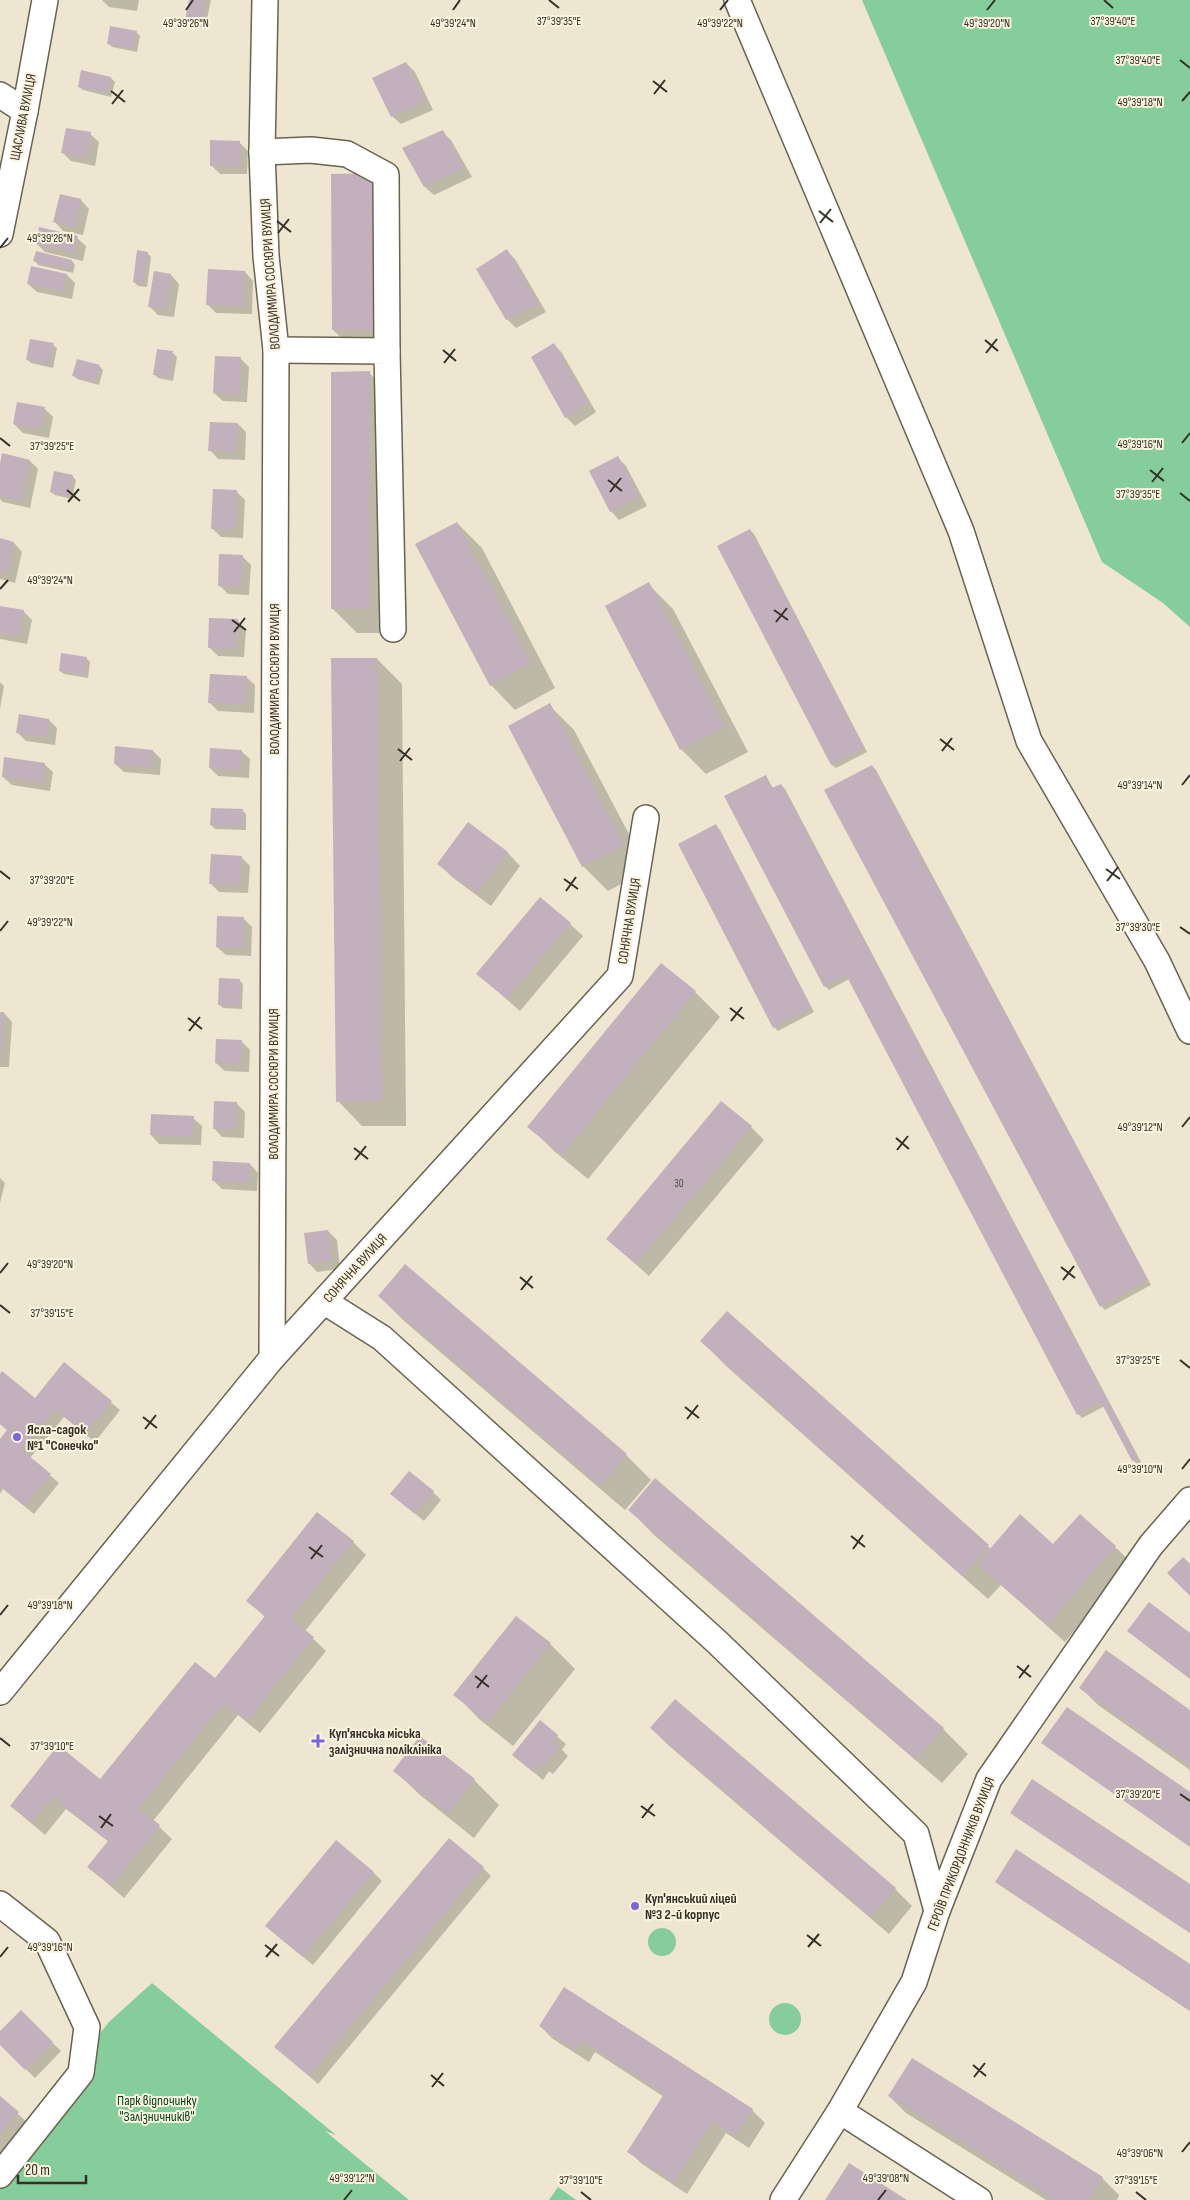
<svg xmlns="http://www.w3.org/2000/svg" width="1190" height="2200" font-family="'Sofia Sans Condensed',sans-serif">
	<rect width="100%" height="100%" fill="#eee6d1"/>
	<g fill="#86cd9c">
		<path d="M862 0H1190V627L1163 603 1102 562Z"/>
		<circle cx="662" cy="1942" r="14"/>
		<path d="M152 1983 336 2135 325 2131 409 2200H0V2159L109 2022Z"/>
		<circle cx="785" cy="2019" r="16"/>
		<path d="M558 2187 576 2200H549Z"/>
	</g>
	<g fill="#0003">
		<path d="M102 0H139L137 11 109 7Z"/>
		<path d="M190 0H211L205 28 190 25 186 21Z"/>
		<path d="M136 32 140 36 137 52 112 47 108 43Z"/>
		<path d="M406 63 415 72 433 110 401 124 392 116Z"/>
		<path d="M111 78 115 82 111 97 83 90 79 87Z"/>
		<path d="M442 132 451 140 472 177 434 195 425 187 404 149Z"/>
		<path d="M90 134 99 142 95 166 71 161 63 153Z"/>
		<path d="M239 142 248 151 247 174H220L211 165Z"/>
		<path d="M393 192 394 346 351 347 333 330Z"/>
		<path d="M61 196 81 200 89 209 83 235 63 231 55 222Z"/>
		<path d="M77 238 86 246 83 261 45 252 37 244Z"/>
		<path d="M507 251 515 259 546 312 516 328 507 319Z"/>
		<path d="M147 253 151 257 147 287 138 286 134 282Z"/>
		<path d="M35 261H72L75 265 73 273 38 265Z"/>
		<path d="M245 272 253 281 252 314 216 313 207 304Z"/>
		<path d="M67 275 75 283 72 299 37 292 28 284Z"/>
		<path d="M171 275 179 284 174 317 158 315 149 306Z"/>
		<path d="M554 344 562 353 596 412 575 426 566 417Z"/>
		<path d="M53 345 57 348 53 368 31 363 27 359Z"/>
		<path d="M173 353 177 357 173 381 158 378 154 374Z"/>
		<path d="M240 358 249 367 247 402 223 401 214 393Z"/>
		<path d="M99 366 103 370 99 385 77 379 74 375Z"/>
		<path d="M369 373 394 397V633H357L332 608Z"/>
		<path d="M44 408 53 417 49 438 23 433 14 424Z"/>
		<path d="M238 424 246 432 245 460 218 459 210 450Z"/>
		<path d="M3 455 30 461 38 469 30 508 3 502 0 499V469Z"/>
		<path d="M618 458 626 466 647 506 619 520 611 511Z"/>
		<path d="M72 476 76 480 72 499 55 495 51 492Z"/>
		<path d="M236 491 245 500 243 538 221 537 212 528Z"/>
		<path d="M457 523 482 548 555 688 515 710 491 685Z"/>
		<path d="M750 530 754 534 867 752 836 768 832 765 718 547Z"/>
		<path d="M0 540 14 543 22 552 15 583 0 579Z"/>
		<path d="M242 556 251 565 249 595 228 594 219 585Z"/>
		<path d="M648 584 673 609 748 752 706 774 681 749 606 606Z"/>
		<path d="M0 607 23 611 32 620 27 644 0 639Z"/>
		<path d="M237 620 246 629 244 657 218 656 209 647Z"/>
		<path d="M86 658 90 662 88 678 64 674 60 671Z"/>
		<path d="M377 659 402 684 406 1126H362L338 1101Z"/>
		<path d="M246 677 255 685 254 713 218 711 210 703Z"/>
		<path d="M0 682 4 686 0 709Z"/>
		<path d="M549 705 574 730 648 870 608 891 583 866 509 726Z"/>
		<path d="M49 720 57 728 55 745 26 741 18 733Z"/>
		<path d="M153 751 161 759 160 775 124 772 115 764Z"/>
		<path d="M241 751 250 759 249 778 218 776 210 768Z"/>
		<path d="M44 764 53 772 50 791 12 785 3 777Z"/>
		<path d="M872 766 876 770 1151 1285 1105 1310 1101 1306Z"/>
		<path d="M765 776 774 789 781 785 785 789 1141 1462 1137 1464 1133 1460 1105 1406 1082 1418 1078 1414 849 979 829 990 825 986Z"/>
		<path d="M242 810 246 814V830L215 829 211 825Z"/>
		<path d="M468 824 508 853 520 866 491 906 452 877 439 864Z"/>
		<path d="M716 826 720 830 814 1012 778 1031 774 1027Z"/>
		<path d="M241 857 250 866 248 893 219 892 211 884Z"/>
		<path d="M243 918 252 927 251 956 226 955 217 947Z"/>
		<path d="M570 924 583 936 520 1011 478 974Z"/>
		<path d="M239 980 243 984 242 1009 223 1008 219 1004Z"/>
		<path d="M695 992 720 1017 588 1179 554 1151 529 1126Z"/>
		<path d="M0 1013H4L12 1022 9 1067H0Z"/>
		<path d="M217 1040 242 1042 250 1050 249 1072 225 1071 216 1063Z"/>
		<path d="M236 1103 245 1112 244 1138 222 1137 214 1128Z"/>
		<path d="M193 1118 202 1126 201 1145 159 1144 151 1135Z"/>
		<path d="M751 1127 764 1140 649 1276 607 1239Z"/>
		<path d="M250 1164 258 1173 257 1191 222 1189 214 1181Z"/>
		<path d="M0 1178 5 1183 0 1203Z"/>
		<path d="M328 1231 337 1240 340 1269 317 1272 309 1263Z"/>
		<path d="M405 1266 626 1455 651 1480 625 1510 404 1321 379 1296Z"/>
		<path d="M727 1313 991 1549 1054 1545 1115 1547 1133 1564 1065 1642 1001 1585 988 1599 726 1366 702 1341Z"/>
		<path d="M64 1364 120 1410 95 1442 64 1417 30 1458 59 1483 34 1514 3 1489 0 1494V1441L8 1431 0 1424V1375L36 1399Z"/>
		<path d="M433 1492 441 1500 424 1521 392 1494Z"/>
		<path d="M630 1510 943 1729 968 1754 942 1783 654 1535Z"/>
		<path d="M353 1542 366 1555 305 1631 326 1651 260 1733 238 1715 153 1821 172 1839 124 1898 89 1867 109 1842 66 1809 45 1835 11 1806 101 1781 215 1680 265 1617 248 1601Z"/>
		<path d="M550 1644 575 1669 513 1746 479 1719 455 1694Z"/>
		<path d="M1081 1688 1190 1711V1770L1098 1705Z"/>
		<path d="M675 1701 895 1889 912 1906 889 1934 668 1745 651 1728Z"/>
		<path d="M540 1722 566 1744 562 1750 568 1756 553 1774 549 1771 543 1780 513 1755Z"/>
		<path d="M420 1738 474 1780 499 1805 474 1838 420 1795 395 1771Z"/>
		<path d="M1012 1813 1190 1885V1933L1016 1817Z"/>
		<path d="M483 1868 491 1876 318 2084 276 2047Z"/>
		<path d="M373 1872 382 1881 313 1965 275 1934Z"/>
		<path d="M996 1882 1190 1966V2011L1000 1885Z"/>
		<path d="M565 1989 752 2110 765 2123 749 2148 726 2133 687 2194 642 2164 629 2151 664 2097 595 2052 589 2062 553 2039 540 2026Z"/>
		<path d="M21 2012 61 2051 35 2078 0 2044V2033Z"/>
		<path d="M912 2060 1102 2178 1119 2195 1117 2200H1046L906 2113 889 2096Z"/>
		<path d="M0 2098 27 2122 0 2153Z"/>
	</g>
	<g fill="#c3b0bd">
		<path d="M189 0H206L202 24 185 21Z"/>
		<path d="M110 26 137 31 133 49 107 44Z"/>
		<path d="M406 62 425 101 391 117 372 78Z"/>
		<path d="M81 70 111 77 108 93 78 87Z"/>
		<path d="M66 128 91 132 87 158 61 153Z"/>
		<path d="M443 130 464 168 424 187 402 148Z"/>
		<path d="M210 140 240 141 239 166H210Z"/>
		<path d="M376 173 378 330H332L331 174Z"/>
		<path d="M60 194 81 199 75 227 53 222Z"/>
		<path d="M39 227 78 236 74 253 36 244Z"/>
		<path d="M507 249 539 304 506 320 476 269Z"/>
		<path d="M137 250 148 252 143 284 133 282Z"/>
		<path d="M36 251 72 260 70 270 33 261Z"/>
		<path d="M31 266 67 274 64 291 27 284Z"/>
		<path d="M208 269 245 271 244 306 206 305Z"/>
		<path d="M154 271 171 274 166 309 148 307Z"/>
		<path d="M30 339 54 343 49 364 26 360Z"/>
		<path d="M554 343 588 403 565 418 531 357Z"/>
		<path d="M157 349 173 351 169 377 153 375Z"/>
		<path d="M215 356 241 357 239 394 213 393Z"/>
		<path d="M77 359 100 365 95 382 72 376Z"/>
		<path d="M370 371 369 609H331V372Z"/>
		<path d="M17 402 45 407 40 430 13 424Z"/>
		<path d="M210 422 238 423 237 452 208 451Z"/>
		<path d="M2 453 30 460 21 501 0 496V464Z"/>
		<path d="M618 456 639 497 610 512 589 471Z"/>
		<path d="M54 471 73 475 69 496 50 492Z"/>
		<path d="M213 489 237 490 235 530 211 529Z"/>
		<path d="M457 522 531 663 490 686 415 544Z"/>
		<path d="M750 529 864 748 831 765 717 546Z"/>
		<path d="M0 538 14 542 7 575 0 573Z"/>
		<path d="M219 554 243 555 241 587 218 586Z"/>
		<path d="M649 582 725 727 680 750 605 606Z"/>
		<path d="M0 606 24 610 19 636 0 633Z"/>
		<path d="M209 618 238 619 236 649 208 648Z"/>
		<path d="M61 653 87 657 85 674 59 671Z"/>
		<path d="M331 658H377L382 1101 336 1102Z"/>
		<path d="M210 674 247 676 246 705 208 703Z"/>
		<path d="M550 703 624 845 582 867 508 726Z"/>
		<path d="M19 714 49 719 47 737 16 733Z"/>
		<path d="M115 746 153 750 152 768 114 764Z"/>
		<path d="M210 748 242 750 241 770 209 768Z"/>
		<path d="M4 757 45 763 42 783 2 777Z"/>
		<path d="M872 765 1148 1280 1100 1307 824 790Z"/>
		<path d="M766 775 772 788 781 784 1138 1458 1132 1461 1101 1402 1077 1415 846 975 824 987 724 796Z"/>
		<path d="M211 808 243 809 242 827 210 825Z"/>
		<path d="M468 822 508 852 477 894 437 864Z"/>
		<path d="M716 824 811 1008 773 1028 678 844Z"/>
		<path d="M211 854 242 856 240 885 209 884Z"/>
		<path d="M540 897 571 923 507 999 476 974Z"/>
		<path d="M217 916 244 917 243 948 216 947Z"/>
		<path d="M661 963 696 991 562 1155 527 1127Z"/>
		<path d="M219 978 240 979 239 1006 218 1005Z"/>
		<path d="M0 1012H4L1 1057H0Z"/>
		<path d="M216 1039 242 1040 241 1064 215 1063Z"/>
		<path d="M214 1101 237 1102 235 1130 213 1129Z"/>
		<path d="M721 1101 752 1126 636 1264 606 1239Z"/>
		<path d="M151 1114 194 1116 193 1137 150 1135Z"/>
		<path d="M213 1161 250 1163 249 1183 212 1181Z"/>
		<path d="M328 1230 332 1261 308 1264 304 1233Z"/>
		<path d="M405 1264 627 1454 600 1486 378 1296Z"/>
		<path d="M727 1311 989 1545 962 1576 700 1341Z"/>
		<path d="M64 1362 112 1401 85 1434 55 1409 22 1450 51 1474 25 1506 0 1486V1439L7 1430 0 1424V1374L2 1371 35 1398Z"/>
		<path d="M409 1471 434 1491 415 1514 390 1494Z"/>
		<path d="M655 1478 944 1728 916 1760 628 1510Z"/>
		<path d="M317 1512 354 1541 291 1619 314 1637 247 1721 224 1703 139 1809 160 1825 111 1886 87 1867 108 1841 53 1797 32 1823 10 1806 58 1745 100 1779 195 1662 215 1678 265 1616 246 1601Z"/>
		<path d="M1020 1514 1053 1544 1080 1514 1116 1546 1047 1625 977 1564Z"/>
		<path d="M1183 1557 1190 1564V1596L1167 1573Z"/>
		<path d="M1149 1602 1190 1633V1679L1127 1631Z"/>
		<path d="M516 1616 551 1643 488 1722 453 1695Z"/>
		<path d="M1106 1650 1190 1710V1766L1079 1688Z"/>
		<path d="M675 1699 896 1888 871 1918 650 1728Z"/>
		<path d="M1067 1707 1190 1792V1847L1041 1743Z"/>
		<path d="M540 1720 558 1735 553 1741 560 1747 544 1767 540 1764 533 1772 512 1755Z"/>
		<path d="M420 1736 475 1779 448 1814 393 1771Z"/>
		<path d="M1032 1779 1190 1884V1933L1010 1813Z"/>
		<path d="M449 1838 484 1867 309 2076 274 2047Z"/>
		<path d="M336 1840 374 1872 303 1957 265 1926Z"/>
		<path d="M1016 1849 1190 1964V2011L995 1882Z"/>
		<path d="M564 1987 753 2109 735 2136 713 2121 674 2182 627 2152 664 2094 582 2040 575 2050 539 2026Z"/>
		<path d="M21 2010 53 2042 25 2070 0 2045V2031Z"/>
		<path d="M912 2058 1103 2177 1089 2200H1055L888 2096Z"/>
		<path d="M0 2096 19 2112 0 2135Z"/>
		<path d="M849 2163 907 2200H825Z"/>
	</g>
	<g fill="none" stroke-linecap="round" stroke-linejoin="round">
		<g stroke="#696351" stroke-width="28">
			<g id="minor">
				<path d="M265 0 262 152 266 256 276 350 272 1358"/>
				<path d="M737 0 961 531 1029 741 1157 961 1190 1031"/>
				<path d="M0 95 25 111"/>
				<path d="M262 152 311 150 347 154 386 175 387 351"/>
				<path d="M0 234 25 111 45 0"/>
				<path d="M276 350 387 351 393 629"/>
				<path d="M325 1302 382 1338 717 1642 916 1834 937 1911"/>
				<path d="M0 1692 272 1358 620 976 646 818"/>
				<path d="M0 1904 47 1941 87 2027 81 2073 0 2175"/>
				<path d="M840 2111 979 2200"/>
				<path d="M783 2200 840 2111 914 1982 937 1911 989 1779 1151 1545 1190 1500"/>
			</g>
		</g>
		<use href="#minor" stroke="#fff" stroke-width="25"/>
	</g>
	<path fill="none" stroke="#333028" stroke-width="2" d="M549 0 559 8M1104 0 1113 8M186 10 193 0M453 10 460 0M720 10 728 0M987 10 995 0M1180 60 1190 68M653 81 667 92M111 91 125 102M654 94 665 80M1182 101 1190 92M112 104 123 90M819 211 833 222M277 221 291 232M820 223 831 209M278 233 289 219M0 248 8 238M985 340 998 351M443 350 456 361M986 353 997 339M444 363 455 349M0 438 10 446M1182 443 1190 433M1150 470 1164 481M608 480 622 491M1152 482 1163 468M67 490 80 501M610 492 621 478M1180 493 1190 501M68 502 79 489M0 589 8 580M774 610 788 620M232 620 246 630M776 622 787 608M234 632 245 618M940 739 954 750M398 749 412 760M942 751 952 738M400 761 410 748M1182 785 1190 775M1106 869 1120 879M0 871 10 879M564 879 578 889M1107 881 1118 867M566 891 576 877M1180 927 1190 934M0 931 8 921M730 1008 744 1019M188 1018 202 1029M731 1021 742 1007M189 1031 200 1017M1182 1127 1190 1117M896 1138 909 1149M354 1148 368 1159M897 1150 908 1136M355 1160 366 1146M1061 1267 1075 1278M0 1273 8 1263M520 1277 533 1288M1063 1280 1074 1266M521 1290 532 1276M0 1305 10 1313M1180 1360 1190 1368M685 1407 699 1418M143 1417 157 1428M687 1419 698 1405M145 1429 156 1415M1182 1469 1190 1459M851 1536 865 1547M309 1547 323 1557M853 1549 863 1535M311 1559 322 1545M0 1615 8 1605M1017 1666 1031 1677M475 1676 489 1687M1019 1678 1029 1665M477 1688 487 1675M0 1738 10 1746M1180 1794 1190 1801M641 1806 655 1816M99 1816 113 1826M642 1818 653 1804M101 1828 111 1814M807 1935 821 1946M265 1945 279 1956M808 1947 819 1934M0 1957 8 1947M266 1957 277 1944M973 2065 986 2076M431 2075 444 2086M974 2077 985 2063M432 2087 443 2073M1182 2152 1190 2142M581 2192 591 2200M1136 2192 1146 2200M344 2200 352 2190M878 2200 886 2190"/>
	<g fill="#7a64df" stroke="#fbf3de" stroke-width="2">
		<circle cx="17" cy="1437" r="5"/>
		<path d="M315.5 1733.5h5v5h5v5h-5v5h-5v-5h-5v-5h5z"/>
		<circle cx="635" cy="1906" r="5"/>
	</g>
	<g text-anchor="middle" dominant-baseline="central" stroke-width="4" stroke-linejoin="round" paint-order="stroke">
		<g font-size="11" fill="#57504d">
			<text x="679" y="1183">30</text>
		</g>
		<g font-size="14" fill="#333028" stroke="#fbf3de">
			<text transform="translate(23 117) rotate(-79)">ЩАСЛИВА ВУЛИЦЯ</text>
			<text transform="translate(270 274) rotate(-94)">ВОЛОДИМИРА СОСЮРИ ВУЛИЦЯ</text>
			<text transform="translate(274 679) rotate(-90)">ВОЛОДИМИРА СОСЮРИ ВУЛИЦЯ</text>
			<text transform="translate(629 921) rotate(-81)">СОНЯЧНА ВУЛИЦЯ</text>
			<text transform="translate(273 1084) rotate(-90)">ВОЛОДИМИРА СОСЮРИ ВУЛИЦЯ</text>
			<text transform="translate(355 1268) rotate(-48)">СОНЯЧНА ВУЛИЦЯ</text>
			<text transform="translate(961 1854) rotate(-69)">ГЕРОЇВ ПРИКОРДОННИКІВ ВУЛИЦЯ</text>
		</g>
		<g font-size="14" font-weight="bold" fill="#333028" stroke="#fbf3de" text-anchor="start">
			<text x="27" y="1429">Ясла-садок<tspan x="27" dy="16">№1 "Сонечко"</tspan></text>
			<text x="329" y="1733">Куп'янська міська<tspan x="329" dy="16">залізнична поліклініка</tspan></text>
			<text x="645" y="1898">Куп'янський ліцей<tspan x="645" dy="16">№3 2-й корпус</tspan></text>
		</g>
		<g font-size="14" fill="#034322" stroke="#fbf3de">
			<text x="157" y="2100">Парк відпочинку<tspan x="157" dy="16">"Залізничників"</tspan></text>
		</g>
	</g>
	<g font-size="12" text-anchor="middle" fill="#333028" stroke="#fbf3de" stroke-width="4" stroke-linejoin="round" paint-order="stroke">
		<text x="559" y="25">37°39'35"E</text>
		<text x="1113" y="25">37°39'40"E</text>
		<text x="186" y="27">49°39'26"N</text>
		<text x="453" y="27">49°39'24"N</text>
		<text x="720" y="27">49°39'22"N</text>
		<text x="987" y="27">49°39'20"N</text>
		<text x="1138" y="64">37°39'40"E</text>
		<text x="1140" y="106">49°39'18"N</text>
		<text x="50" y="242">49°39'26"N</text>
		<text x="1140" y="448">49°39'16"N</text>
		<text x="52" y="450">37°39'25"E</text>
		<text x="1138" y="498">37°39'35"E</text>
		<text x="50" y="584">49°39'24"N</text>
		<text x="1140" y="789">49°39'14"N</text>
		<text x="52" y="884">37°39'20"E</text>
		<text x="50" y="926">49°39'22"N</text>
		<text x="1138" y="931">37°39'30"E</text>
		<text x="1140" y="1131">49°39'12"N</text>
		<text x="50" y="1268">49°39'20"N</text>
		<text x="52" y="1317">37°39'15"E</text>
		<text x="1138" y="1364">37°39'25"E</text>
		<text x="1140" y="1473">49°39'10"N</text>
		<text x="50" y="1609">49°39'18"N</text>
		<text x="52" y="1750">37°39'10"E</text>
		<text x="1138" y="1798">37°39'20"E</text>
		<text x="50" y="1951">49°39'16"N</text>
		<text x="1140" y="2157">49°39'06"N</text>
		<text x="352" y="2182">49°39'12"N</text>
		<text x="886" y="2182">49°39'08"N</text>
		<text x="581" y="2184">37°39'10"E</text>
		<text x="1136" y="2184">37°39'15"E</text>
	</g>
	<path d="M18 2175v8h68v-8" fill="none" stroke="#333028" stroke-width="2.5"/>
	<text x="25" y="2175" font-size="15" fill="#333028" stroke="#fbf3de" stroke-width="4" paint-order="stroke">20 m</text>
</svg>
